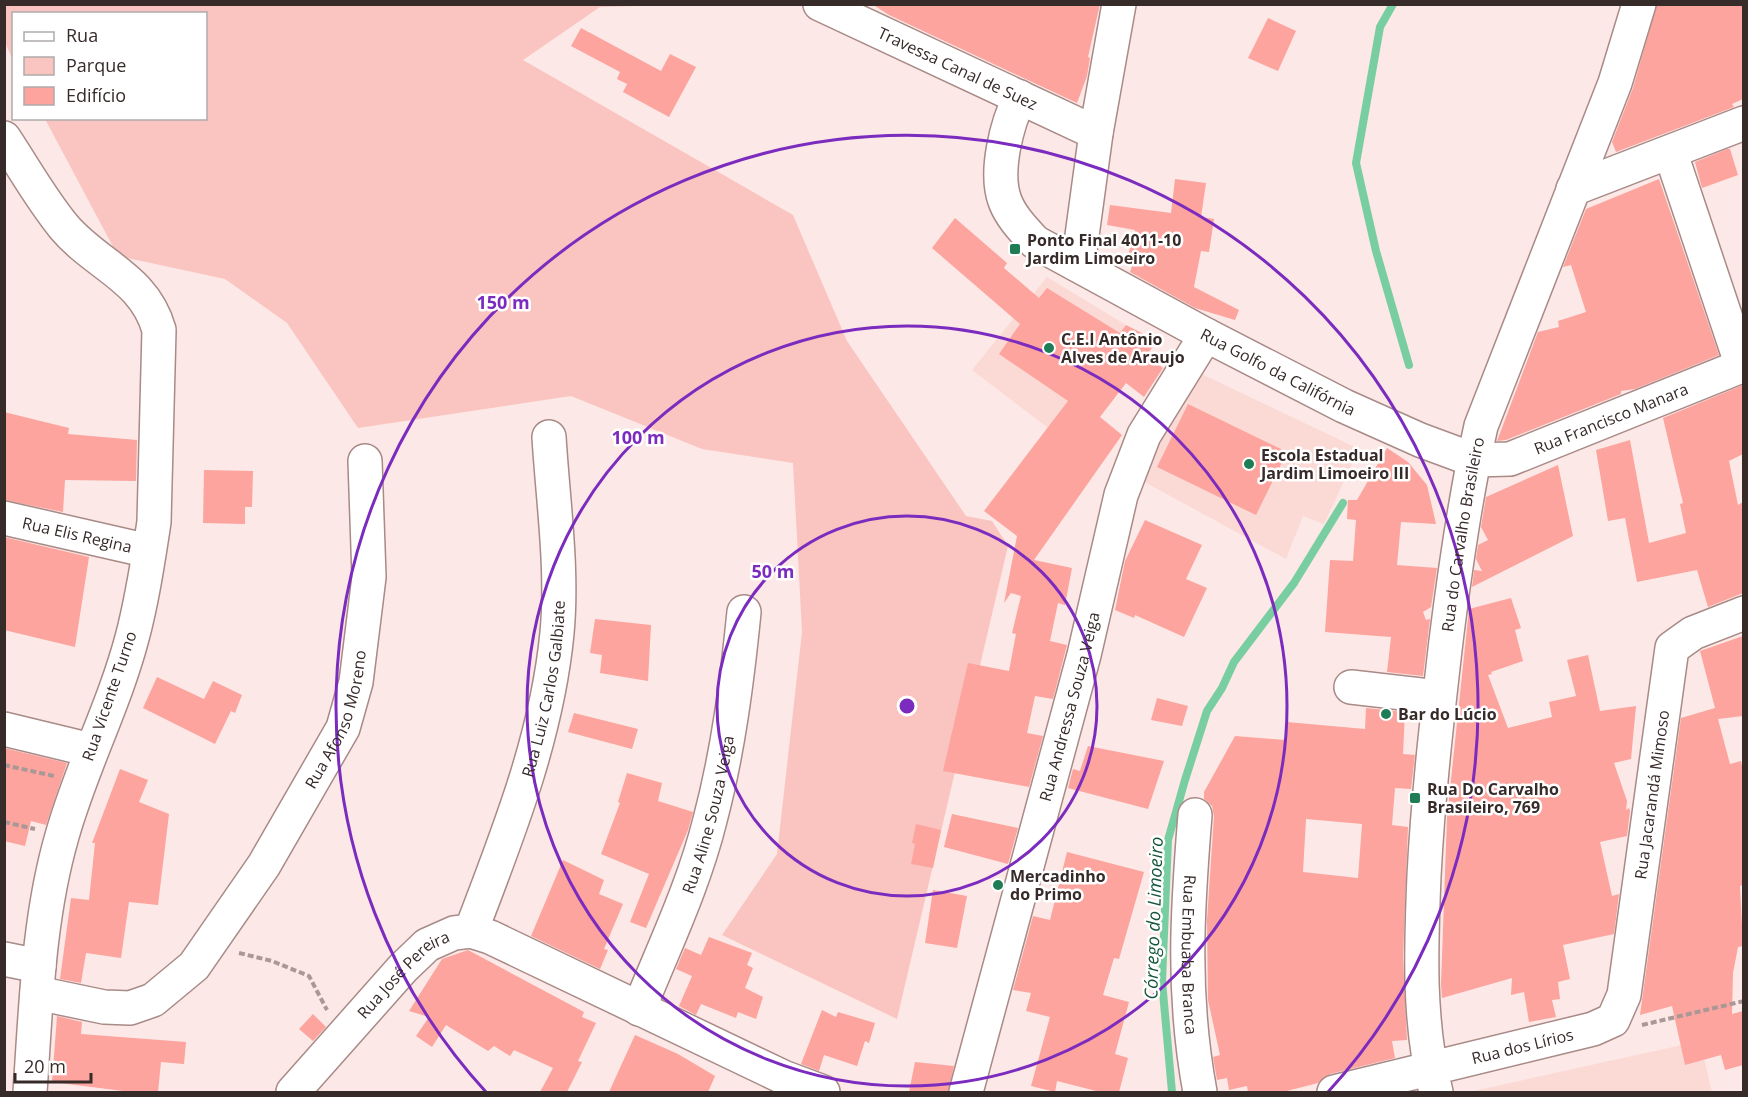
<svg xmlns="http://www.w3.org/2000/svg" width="1748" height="1097" font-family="'Open Sans',sans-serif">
	<rect width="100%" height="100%" fill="#fce8e6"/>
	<g fill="#fbdad6">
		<path d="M1047 277 1126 325 1048 428 972 370Z"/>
		<path d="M1189 368 1359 449 1324 524 1303 516 1286 559 1139 479Z"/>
		<path d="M1700 1041 1712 1092H1469Z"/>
	</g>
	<path fill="#fac5c0" d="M4 5H679L600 7 523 60 793 215 847 341 966 516 992 521 1008 546 897 1019 722 935 777 854 802 632 793 463 702 449 571 396 358 428 287 323 225 279 118 256 45 119 206 118V14H14L13 60 5 43Z"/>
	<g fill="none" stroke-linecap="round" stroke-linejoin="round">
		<g stroke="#79cea1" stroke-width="8">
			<path d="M1393 4 1380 27 1356 163 1376 251 1409 365"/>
			<path d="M1172 1092 1162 981 1168 840 1185 780 1207 711 1222 688 1234 662 1294 583 1343 503"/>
		</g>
	</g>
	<g fill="#fca49d" fill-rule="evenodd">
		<path d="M872 4H1100L1088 57 1090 58 1087 76 1077 103 889 15Z"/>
		<path d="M1657 4H1743V99L1732 104 1734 107 1616 152 1612 142 1633 88Z"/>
		<path d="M1268 18 1296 31 1278 71 1248 58Z"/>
		<path d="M581 28 661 71 670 54 696 67 669 117 623 92 627 84 617 79 620 72 571 46Z"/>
		<path d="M1727 149H1730L1738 175 1702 188 1695 162Z"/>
		<path d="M1175 179 1206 183 1201 217 1214 219 1209 252 1201 251 1194 287 1239 310 1235 320 1195 308 1130 272 1133 264 1126 262 1135 230 1107 225 1110 205 1171 213Z"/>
		<path d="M1659 179 1719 355 1635 389 1621 391V394L1506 440 1497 441 1538 332 1559 327 1558 321 1586 312 1571 265 1563 267 1586 209Z"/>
		<path d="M955 218 1007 263 1004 268 1039 298 1047 288 1120 333 1126 325 1157 341 1146 356 1163 368 1144 397 1126 383 1100 417 1122 435 1034 560 1072 568 1065 605 1058 603 1050 641 1067 645 1053 699 1035 696 1027 733 1043 736 1029 787 943 771 968 663 1009 671 1016 634 1012 633 1021 596 1011 593 1004 603 1017 536 984 511 1068 401 999 354 1020 324 932 248Z"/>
		<path d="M1743 385V454L1729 461 1738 505 1743 502V593L1708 607 1697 570 1637 582 1625 518 1608 521 1596 450 1630 440 1649 543 1686 533 1680 504 1683 503 1663 418Z"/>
		<path d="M1188 404 1287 452 1256 515 1157 467Z"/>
		<path d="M4 412 69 428 68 434 137 440 136 481 65 480 63 512 4 500Z"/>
		<path d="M1387 448 1408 462 1427 485 1436 524 1401 522 1397 565 1437 568 1431 607 1423 612 1426 620 1430 619 1423 676 1387 672 1391 637 1325 632 1330 560 1353 561 1356 520 1347 519 1348 500H1357Z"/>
		<path d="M1558 465 1573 536 1472 587 1474 570 1482 571 1476 559 1478 545 1488 540 1481 527 1486 497Z"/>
		<path d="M204 470 253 471 252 507H245V524L203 523Z"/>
		<path d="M1145 520 1202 545 1186 579 1207 588 1184 637 1135 615 1134 618 1115 610 1125 561Z"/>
		<path d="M4 537 89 557 75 647 4 630Z"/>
		<path d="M1511 598 1521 628 1515 630 1523 661 1491 672 1492 674 1488 675 1508 728 1552 717 1549 702 1576 696 1567 660 1588 655 1600 711 1636 706 1631 759 1614 763 1627 801 1626 810 1629 808 1630 811 1627 836 1600 842 1612 896 1619 894 1614 934 1563 945 1570 979 1558 982 1560 999 1552 1000 1556 1017 1529 1022 1524 992 1511 995 1512 978 1442 998 1441 984 1447 818 1469 609Z"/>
		<path d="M595 619 651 625 648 681 600 673 602 655 590 653Z"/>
		<path d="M1743 636V716L1718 719 1730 764 1741 761 1743 771V885L1740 886 1743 946 1738 947 1733 973 1732 1014 1743 1011V1065L1725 1070 1721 1055 1685 1065 1672 1006 1640 1015 1681 718 1715 708 1700 651Z"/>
		<path d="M157 677 204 699 213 681 242 695 235 713 231 711 215 744 143 708Z"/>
		<path d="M1157 698 1188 706 1182 726 1151 720Z"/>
		<path d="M1366 708 1405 712 1403 754 1415 755 1411 789 1395 788 1392 825 1408 827 1403 957 1407 1040 1392 1041 1395 1058 1330 1074 1318 1083 1283 1092H1248L1247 1086 1229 1090 1227 1078 1217 1080 1213 1057 1220 1055 1208 1000 1207 920 1214 816 1212 806 1204 799V792L1235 736 1285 740 1287 722 1365 729ZM1306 819 1362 824 1358 878 1303 872Z"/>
		<path d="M574 713 638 729 632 749 568 732Z"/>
		<path d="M1088 746 1164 761 1148 809 1068 788 1073 769 1080 771Z"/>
		<path d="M4 748 67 763 46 825 31 821 25 846 4 841Z"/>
		<path d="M120 769 148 780 139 802 169 814 158 905 129 902 121 958 86 953 81 983 60 979 71 898 89 900 95 843H92Z"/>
		<path d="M627 773 662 783 658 801 693 812 688 830 646 928 630 922 649 874 601 854 620 803 618 802Z"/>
		<path d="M952 814 1018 828 1008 864 944 847Z"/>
		<path d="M916 824 941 830 933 868 911 864 915 844 912 843Z"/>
		<path d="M1067 852 1144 872 1119 959 1114 958 1103 995 1129 1002 1115 1054 1128 1058 1119 1092H1100L1057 1081 1055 1092 1031 1086 1050 1017 1026 1011 1031 993 1013 990 1033 916 1050 920Z"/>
		<path d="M563 860 604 880 599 894 623 904 604 949 608 950 600 969 531 936Z"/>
		<path d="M933 890 967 896 957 948 925 943Z"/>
		<path d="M709 937 752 953 747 965 753 968 745 988 763 997 756 1019 738 1012 736 1018 701 1004 696 1015 679 1006 692 976 676 969 685 948 701 955Z"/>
		<path d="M468 950 584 1012 582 1017 596 1023 578 1061 582 1062 567 1092H540L553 1068 514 1050 510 1056 494 1046 488 1051 446 1025 432 1047 416 1036 429 1017 409 1011 442 959Z"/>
		<path d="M822 1010 836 1017 838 1012 875 1023 869 1043 865 1041 857 1066 824 1055 819 1071 801 1064Z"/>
		<path d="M313 1014 326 1027 313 1041 299 1029Z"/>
		<path d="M57 1016 82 1022 81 1034 186 1042 184 1064 161 1062 158 1092H131L52 1082Z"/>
		<path d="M635 1035 678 1054 715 1076 708 1092H609Z"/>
		<path d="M915 1062 954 1066 948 1092H909Z"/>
	</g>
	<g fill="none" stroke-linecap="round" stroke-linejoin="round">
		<g stroke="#a88a87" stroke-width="36">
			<g id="minor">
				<path id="s1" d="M820 4 1096 133"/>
				<path id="s2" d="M1020 97C1007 123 994 172 1005 201 1011 217 1024 230 1035 242L1206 335 1344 406 1420 440 1474 460 1510 459 1744 365"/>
				<path d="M4 138C24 168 41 199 64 227 97 266 144 277 159 330L154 522C148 561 142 601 132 638 114 706 81 768 62 836 38 919 36 1007 30 1092"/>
				<path d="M1671 154 1742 366"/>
				<path d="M1573 189 1744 123"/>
				<path d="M1078 265 1096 133 1119 4"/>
				<path id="s3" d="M4 518 149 551"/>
				<path d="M1351 687 1438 697"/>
				<path d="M4 729 91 750"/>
				<path id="s4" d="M1195 815C1187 912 1182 995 1200 1092"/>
				<path id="s5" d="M471 931C508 834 547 737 557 633 563 569 553 502 549 437"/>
				<path d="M4 959 39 966"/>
				<path id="s6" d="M37 993 104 1007 130 1008 153 1000 194 966 264 865 343 728 356 682 369 577 365 461"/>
				<path id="s7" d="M639 1009C664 947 694 885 710 820 728 752 737 682 744 612"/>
				<path id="s8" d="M293 1092 403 968 427 945 454 933 471 931 490 937 783 1077 823 1092"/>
				<path id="s9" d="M966 1092 1084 655 1121 495 1144 435 1206 335"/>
				<path id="s10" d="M1334 1092 1593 1029 1613 1020 1624 995 1672 648 1693 633 1744 613"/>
				<path id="s11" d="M1436 1092C1418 1023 1421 947 1424 876 1428 797 1437 719 1446 641 1455 569 1465 498 1481 426L1615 83 1639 4"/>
			</g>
		</g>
		<g stroke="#a99896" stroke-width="4" stroke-dasharray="6 3" stroke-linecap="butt">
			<path d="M4 765 54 776"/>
			<path d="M4 822 35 829"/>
			<path d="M239 953 272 961 309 976 327 1010"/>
			<path d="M1642 1025 1744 1001"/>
		</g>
		<use href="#minor" stroke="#fff" stroke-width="33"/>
	</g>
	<g fill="none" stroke="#7b2cbf" stroke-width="3">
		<circle cx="907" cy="706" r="190"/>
		<circle cx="907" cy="706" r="380"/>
		<path d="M486 1092A571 571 0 1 1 1328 1092"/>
	</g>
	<g fill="#1e7d54" stroke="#fff" stroke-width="2">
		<rect x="1009" y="243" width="12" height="12" rx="3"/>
		<circle cx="1049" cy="348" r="6"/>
		<circle cx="1249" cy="464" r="6"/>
		<circle cx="1386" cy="714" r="6"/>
		<rect x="1409" y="792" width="12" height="12" rx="3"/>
		<circle cx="998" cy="885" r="6"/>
	</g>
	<g text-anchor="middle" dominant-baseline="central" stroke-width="5" stroke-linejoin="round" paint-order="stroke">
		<g font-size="16" fill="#372b2a" stroke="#fff">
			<text stroke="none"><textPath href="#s1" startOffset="152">Travessa Canal de Suez</textPath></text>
			<text stroke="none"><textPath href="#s2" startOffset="434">Rua Golfo da Califórnia</textPath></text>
			<text stroke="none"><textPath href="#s2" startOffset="794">Rua Francisco Manara</textPath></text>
			<text stroke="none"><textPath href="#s3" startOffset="75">Rua Elis Regina</textPath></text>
			<text stroke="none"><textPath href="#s11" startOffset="561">Rua do Carvalho Brasileiro</textPath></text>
			<text stroke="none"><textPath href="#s5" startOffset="254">Rua Luiz Carlos Galbiate</textPath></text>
			<text transform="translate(109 696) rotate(-71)">Rua Vicente Turno</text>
			<text stroke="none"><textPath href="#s9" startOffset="399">Rua Andressa Souza Veiga</textPath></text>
			<text stroke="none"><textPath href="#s6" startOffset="459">Rua Afonso Moreno</textPath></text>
			<text stroke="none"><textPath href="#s10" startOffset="518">Rua Jacarandá Mimoso</textPath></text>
			<text stroke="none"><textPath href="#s7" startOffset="207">Rua Aline Souza Veiga</textPath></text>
			<text stroke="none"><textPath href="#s4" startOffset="140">Rua Embuaba Branca</textPath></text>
			<text stroke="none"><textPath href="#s8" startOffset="162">Rua José Pereira</textPath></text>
			<text stroke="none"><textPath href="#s10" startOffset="194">Rua dos Lírios</textPath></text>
		</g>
		<g font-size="16" font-weight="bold" fill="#372b2a" stroke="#fff" text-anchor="start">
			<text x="1027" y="240">Ponto Final 4011-10<tspan x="1027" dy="18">Jardim Limoeiro</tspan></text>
			<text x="1061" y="339">C.E.I Antônio<tspan x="1061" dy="18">Alves de Araujo</tspan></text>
			<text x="1261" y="455">Escola Estadual<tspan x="1261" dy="18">Jardim Limoeiro III</tspan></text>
			<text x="1398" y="714">Bar do Lúcio</text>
			<text x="1427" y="789">Rua Do Carvalho<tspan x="1427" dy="18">Brasileiro, 769</tspan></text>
			<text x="1010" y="876">Mercadinho<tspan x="1010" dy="18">do Primo</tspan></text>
		</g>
		<g font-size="18" font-style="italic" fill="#115437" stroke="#fff">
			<text transform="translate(1153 918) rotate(-88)">Córrego do Limoeiro</text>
		</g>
	</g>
	<circle cx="907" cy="706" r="9" fill="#7b2cbf" stroke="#fff" stroke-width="3"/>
	<g font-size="18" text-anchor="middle" font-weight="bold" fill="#7b2cbf" stroke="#fff" stroke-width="5" stroke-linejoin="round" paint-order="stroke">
		<text x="503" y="309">150 m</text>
		<text x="638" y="444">100 m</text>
		<text x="773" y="578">50 m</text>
	</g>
	<rect width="1748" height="1097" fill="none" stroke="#372b2a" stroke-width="12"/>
	<rect x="12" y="12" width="195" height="108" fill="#ffffff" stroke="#afaaaa" stroke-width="1.5"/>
	<rect x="24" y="32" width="30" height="9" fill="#ffffff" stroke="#afaaaa" stroke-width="1.5"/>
	<text x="66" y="42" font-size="18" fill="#372b2a">Rua</text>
	<rect x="24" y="57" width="30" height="18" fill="#fac5c0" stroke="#afaaaa" stroke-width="1.5"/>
	<text x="66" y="72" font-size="18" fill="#372b2a">Parque</text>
	<rect x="24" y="87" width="30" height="18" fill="#fca49d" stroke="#afaaaa" stroke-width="1.5"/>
	<text x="66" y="102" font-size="18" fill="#372b2a">Edifício</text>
	<path d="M15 1073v9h76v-9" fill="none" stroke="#372b2a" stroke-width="3"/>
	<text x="24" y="1073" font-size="18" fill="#372b2a" stroke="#ffffff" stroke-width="4.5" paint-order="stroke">20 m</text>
</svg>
